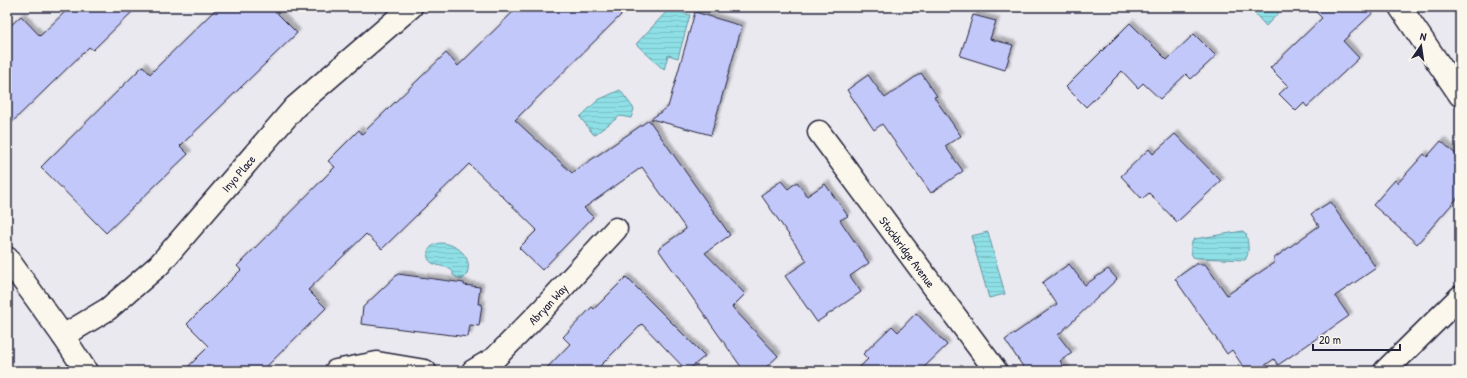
<svg xmlns="http://www.w3.org/2000/svg" width="1467" height="378" font-family="'Patrick Hand',sans-serif">
	<defs>
		<pattern id="water-rules" width="6" height="5" patternUnits="userSpaceOnUse"><rect width="6" height="5" fill="#8ee0e6"/><path d="M0 2.5h6" fill="none" stroke="#7ac0c6"/></pattern>
		<filter id="shadow"><feDropShadow dx="3.5" dy="-3.5" stdDeviation="1" flood-color="#0004"/></filter>
	</defs>
	<rect width="100%" height="100%" fill="#eae9f0"/>
	<filter id="ink" filterUnits="userSpaceOnUse"><feTurbulence type="fractalNoise" baseFrequency=".025" numOctaves="2"/><feDisplacementMap in="SourceGraphic" scale="8" xChannelSelector="R" yChannelSelector="G"/><feConvolveMatrix kernelMatrix="1 2 1 2 8 2 1 2 1" color-interpolation-filters="sRGB"/></filter>
	<g filter="url(#ink)">
		<g fill="url(#water-rules)" stroke="#6394a2">
			<path d="M1249 7H1284L1266 26Z"/>
			<path d="M669 9 690 15 678 58 668 55 664 70 636 44Z"/>
			<path d="M620 90 634 109 631 118 620 116 594 135 580 117 598 100Z"/>
			<path d="M1243 231 1246 234C1248 241 1250 254 1245 260L1197 258 1193 257C1190 252 1190 243 1194 239Z"/>
			<path d="M988 232 1005 294 989 298 971 236Z"/>
			<path d="M440 243C454 243 471 254 468 270 467 275 465 278 461 280L453 275V272C447 263 425 269 428 252 429 247 435 244 440 243Z"/>
		</g>
		<g fill="#c3c8fa" stroke="#22223b" filter="url(#shadow)">
			<path d="M70 7H137L93 50 89 47 7 127V29L21 16 40 36Z"/>
			<path d="M218 7H271L297 33 180 146 188 154 106 233 41 167 143 66 150 74Z"/>
			<path d="M518 7H629L515 120 572 173 649 120 730 235 705 253 745 294 732 307 778 356 762 371H744L658 249 686 229 642 167 584 208 593 217 542 270 519 248 537 230 469 164 382 249 366 234 308 290 326 308 262 371H184L209 346 187 324 241 270 237 266 335 167 328 161 359 130 362 134 446 53 458 66Z"/>
			<path d="M1311 7H1379L1343 41 1359 58 1307 107 1304 103 1296 111 1279 94 1288 86 1270 68 1322 18Z"/>
			<path d="M695 12 742 26 711 135 651 119 668 107Z"/>
			<path d="M973 15 996 21 990 39 1013 45 1005 70 960 56Z"/>
			<path d="M1130 23 1167 60 1194 34 1216 56 1191 79 1186 74 1160 99 1143 83 1138 88 1122 71 1086 107 1066 87Z"/>
			<path d="M921 73 937 96 934 97 961 136 945 146 963 171 931 193 882 124 874 130 847 90 868 75 885 98Z"/>
			<path d="M1175 134 1221 181 1177 222 1149 193 1142 199 1121 176 1149 149 1153 154Z"/>
			<path d="M1441 141 1460 158V195L1417 244 1373 205 1395 180 1398 183 1424 154 1427 157Z"/>
			<path d="M781 181 788 189 797 182 807 196 825 184 848 216 840 220 869 263 850 276 861 292 817 322 785 276 807 261 761 195Z"/>
			<path d="M1330 202 1376 268 1335 296 1349 316 1278 365 1274 359 1257 371H1246L1232 350 1227 354 1175 279 1196 264H1205L1227 295 1275 262 1273 259 1319 226 1311 214Z"/>
			<path d="M1069 264 1085 285 1108 269 1117 279 1058 335 1072 353 1060 361 1067 371H1026L1005 340 1057 304 1042 283Z"/>
			<path d="M398 274 464 283V285L480 287 478 304H482L479 326 470 325 468 337 361 324 363 307Z"/>
			<path d="M626 277 705 356 687 371 642 324 595 371H544L570 344 563 337 592 307 594 309Z"/>
			<path d="M916 313 947 345 920 371H856L868 359 863 354 892 326 898 332Z"/>
		</g>
		<g fill="none" stroke-linecap="round" stroke-linejoin="round">
			<g stroke="#22223b" stroke-width="25">
				<g id="minor">
					<path d="M1400 7 1460 95"/>
					<path id="s1" d="M819 132 996 371"/>
					<path id="s2" d="M63 336 108 309 159 265 295 107 411 7"/>
					<path d="M336 371 377 363 425 371"/>
					<path id="s3" d="M473 371 495 358 544 308 616 229"/>
				</g>
			</g>
			<g stroke="#22223b" stroke-width="25">
				<path id="tertiary" d="M1385 371 1460 297"/>
			</g>
			<g stroke="#22223b" stroke-width="25">
				<path id="secondary" d="M7 258 63 336 86 371"/>
			</g>
			<use href="#minor" stroke="#fbf7ec" stroke-width="22"/>
			<use href="#tertiary" stroke="#fbf7ec" stroke-width="22"/>
			<use href="#secondary" stroke="#fbf7ec" stroke-width="22"/>
		</g>
	</g>
	<g text-anchor="middle" dominant-baseline="central" stroke-width="3" stroke-linejoin="round" paint-order="stroke">
		<g font-size="12" fill="#22223b" stroke="#fbf7ec">
			<text stroke="none"><textPath href="#s2" startOffset="241">Inyo Place</textPath></text>
			<text stroke="none"><textPath href="#s1" startOffset="149">Stockbridge Avenue</textPath></text>
			<text stroke="none"><textPath href="#s3" startOffset="101">Abryan Way</textPath></text>
		</g>
	</g>
	<rect width="1467" height="378" fill="none" stroke="#fbf7ec" stroke-width="24"/>
	<rect x="12" y="12" width="1443" height="354" fill="none" stroke="#22223b" stroke-width="1.5" filter="url(#ink)"/>
	<g transform="translate(1421 46) rotate(13)" stroke="#fbf7ec" stroke-width="3" paint-order="stroke">
	<path d="M0-3L7 15L0 10L-7 15Z" fill="#22223b"/>
	<text y="-6" font-size="11" font-weight="bold" text-anchor="middle" fill="#22223b">N</text>
	</g>
	<path d="M1313 344v6h87v-6" fill="none" stroke="#22223b" stroke-width="2"/>
	<text x="1319" y="344" font-size="12" fill="#22223b" stroke="#fbf7ec" stroke-width="3" paint-order="stroke">20 m</text>
</svg>
